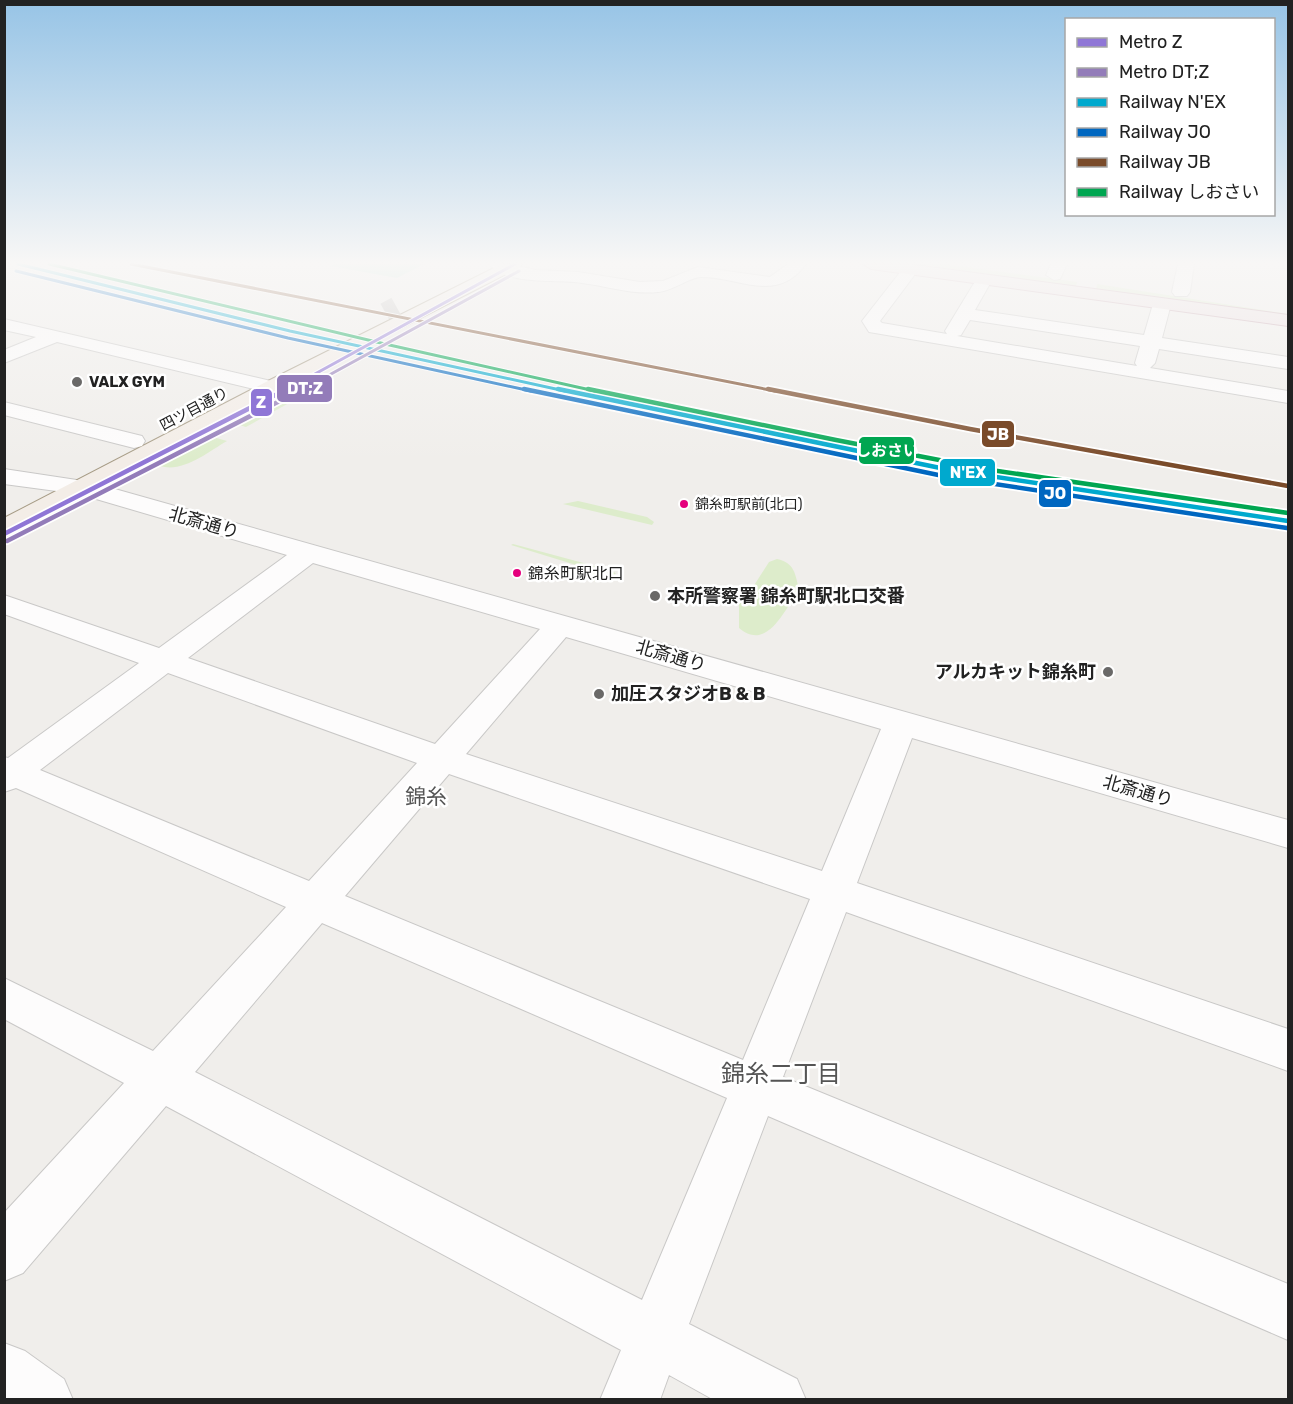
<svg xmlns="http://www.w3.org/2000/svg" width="1293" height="1404" font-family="Rubik,'Noto Sans JP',sans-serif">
	<rect width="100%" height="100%" fill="#f0eeeb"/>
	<g fill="#ddeccb">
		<path d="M917 264H944L1077 282 1076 287Z"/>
		<path d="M1097 284 1288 314V317L1096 290Z"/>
		<path d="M301 388 306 389 307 393 246 427 236 424Z"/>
		<path d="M213 437 227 441C208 452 183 473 160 466Z"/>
		<path d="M578 501 647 517 654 522 652 525 563 504Z"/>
		<path d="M513 544 613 571 616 574 598 582 594 581 589 569 511 545Z"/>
		<path d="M777 559C795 563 795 574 799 589 785 610 767 652 739 628V604L746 599 754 600 758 594 753 592V587L769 562Z"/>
	</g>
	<path fill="#b7e6d2" d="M335 264H424L397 278 331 266Z"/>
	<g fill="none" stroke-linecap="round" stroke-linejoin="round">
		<path stroke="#c7c5c3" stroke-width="19" stroke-dasharray="19 9" stroke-linecap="butt" d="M385 312 396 306"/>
		<g stroke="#c9c8c7" stroke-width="2">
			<g id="minor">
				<path d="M490 264H509L536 270 578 272 640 282 663 281 698 267 770 277 788 264H806C777 304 740 277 701 277 690 277 673 291 658 292 632 295 607 286 582 283 557 279 506 286 490 264Z"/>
				<path d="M911 264 919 269 880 321 882 323 947 334 945 331 976 280 984 275 992 280 975 310 1144 335 1153 304 1156 300H1168L1171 304 1162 338 1288 357V369L1159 349 1155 363 1150 368 1288 391V403L869 332 862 321 905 266ZM970 320 1140 346 1135 363 1137 366 957 336 961 335Z"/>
				<path d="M1051 264H1067L1060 279 1054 280 1046 275Z"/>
				<path d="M1178 264H1194L1190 292 1187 296H1175L1172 292Z"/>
				<path d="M4 319 271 381 278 383 281 387 278 391 271 393 57 342 4 363V350L36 337 4 330Z"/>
				<path d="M4 402 142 436 145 441 142 446 134 448 4 415Z"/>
				<path d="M4 469 90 482 1288 820V848L912 738 857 883 1288 1029V1071L846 912 783 1077 1288 1284V1340L768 1116 689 1324 797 1379 806 1400H714L669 1375 660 1400H600L621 1350 166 1106 23 1273 4 1281V1213L124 1083 4 1019V978L153 1051 286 907 16 788 4 792V757L8 758 139 663 4 614V595L159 648 287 555 79 494 4 484ZM313 563 540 629 435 744 188 658ZM566 637 881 729 822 871 466 754ZM168 673 417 763 309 881 40 770ZM449 774 810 899 743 1060 345 896ZM322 923 727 1098 642 1300 195 1072Z"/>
				<path d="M4 1343 25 1351 64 1379 73 1400H4Z"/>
			</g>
		</g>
		<g stroke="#a79c86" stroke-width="2">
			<path id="major" d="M502 264H522L520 267 278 391 13 535 4 537V518L264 383Z"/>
		</g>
		<g stroke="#c5a2ac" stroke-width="2">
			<path id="highway" d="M863 264H907L1288 315V326L871 269Z"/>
		</g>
		<use href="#minor" fill="#fdfcfc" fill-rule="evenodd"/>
		<use href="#major" fill="#f3ede7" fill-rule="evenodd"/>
		<use href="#highway" fill="#ece0e2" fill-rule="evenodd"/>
		<g stroke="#fff" stroke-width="5">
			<path id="rail-1-far1" d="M18 264 290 331 565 391"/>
		</g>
		<g stroke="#fff" stroke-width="8">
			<path id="rail-1" d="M558 389 950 470 1288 521"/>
		</g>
		<g stroke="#fff" stroke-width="5">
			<path id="rail-2-far1" d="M16 271 288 338 531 391"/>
		</g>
		<g stroke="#fff" stroke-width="8">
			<path id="rail-2" d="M524 389 948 477 1287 528"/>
		</g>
		<g stroke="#fff" stroke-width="5">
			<path id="rail-3-far1" d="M131 264 775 391"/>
		</g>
		<g stroke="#fff" stroke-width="8">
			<path id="rail-3" d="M768 389 970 429 1288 486"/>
		</g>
		<g stroke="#fff" stroke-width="5">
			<path id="rail-4-far1" d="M49 264 385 344 595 391"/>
		</g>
		<g stroke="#fff" stroke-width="8">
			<path id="rail-4" d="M588 389 836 440 991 470 1288 513"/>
		</g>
		<use href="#rail-1-far1" stroke="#00a9ce" stroke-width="3"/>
		<use href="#rail-1" stroke="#00a9ce" stroke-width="4.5"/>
		<use href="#rail-2-far1" stroke="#0067c0" stroke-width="3"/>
		<use href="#rail-2" stroke="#0067c0" stroke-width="4.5"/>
		<use href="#rail-3-far1" stroke="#7a4b2a" stroke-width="3"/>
		<use href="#rail-3" stroke="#7a4b2a" stroke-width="4.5"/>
		<use href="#rail-4-far1" stroke="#00a651" stroke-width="3"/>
		<use href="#rail-4" stroke="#00a651" stroke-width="4.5"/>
		<g stroke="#fff" stroke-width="5">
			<path id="metro-1-far1" d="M284 391 515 264"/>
		</g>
		<g stroke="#fff" stroke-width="8">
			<path id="metro-1" d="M4 534 287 389"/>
		</g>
		<g stroke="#fff" stroke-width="5">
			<path id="metro-2-far1" d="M300 391 519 271"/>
		</g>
		<g stroke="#fff" stroke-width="8">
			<path id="metro-2" d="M7 541 303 389"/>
		</g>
		<use href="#metro-1-far1" stroke="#8f76d6" stroke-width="3"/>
		<use href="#metro-1" stroke="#8f76d6" stroke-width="4.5"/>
		<use href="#metro-2-far1" stroke="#937cb9" stroke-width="3"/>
		<use href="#metro-2" stroke="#937cb9" stroke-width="4.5"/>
	</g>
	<linearGradient id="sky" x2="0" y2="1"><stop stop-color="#97c4e6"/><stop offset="0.57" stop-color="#f8f7f6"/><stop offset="1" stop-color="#f8f7f6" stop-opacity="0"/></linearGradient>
	<rect width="1293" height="461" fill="url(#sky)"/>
	<g fill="#6a6968" stroke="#fff" stroke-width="2">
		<circle cx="77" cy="382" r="6"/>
		<circle cx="655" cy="596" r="6"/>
		<circle cx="1108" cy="672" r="6"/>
		<circle cx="599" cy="694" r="6"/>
	</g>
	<g fill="#e5007d" stroke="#fff" stroke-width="2">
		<circle cx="684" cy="504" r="5"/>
		<circle cx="517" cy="573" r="5"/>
	</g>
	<g text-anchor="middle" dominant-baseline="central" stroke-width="5" stroke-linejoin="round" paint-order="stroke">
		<g font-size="14" fill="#222" stroke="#fff" text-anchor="start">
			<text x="695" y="504">錦糸町駅前(北口)</text>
		</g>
		<g font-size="15" font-weight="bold" fill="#222" stroke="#fff" text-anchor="start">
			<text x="89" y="382">VALX GYM</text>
		</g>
		<g font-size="15" fill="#222" stroke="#fff">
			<text transform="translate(194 409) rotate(-28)">四ツ目通り</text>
		</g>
		<g font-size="16" fill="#222" stroke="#fff" text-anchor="start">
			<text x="528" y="573">錦糸町駅北口</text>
		</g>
		<g font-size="18" fill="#222" stroke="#fff">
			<text transform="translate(204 523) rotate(16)">北斎通り</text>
			<text transform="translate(671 656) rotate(16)">北斎通り</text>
			<text transform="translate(1138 791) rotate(16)">北斎通り</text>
		</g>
		<g font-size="18" font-weight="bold" fill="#222" stroke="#fff" text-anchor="start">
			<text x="667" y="596">本所警察署 錦糸町駅北口交番</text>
			<text x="1096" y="672" text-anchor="end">アルカキット錦糸町</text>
			<text x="611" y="694">加圧スタジオB &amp; B</text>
		</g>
		<g font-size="21" fill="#555" stroke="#fff">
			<text x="426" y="796">錦糸</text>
		</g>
		<g font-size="24" fill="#555" stroke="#fff">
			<text x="781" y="1074">錦糸二丁目</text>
		</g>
	</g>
	<g stroke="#fff" stroke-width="2">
		<rect x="276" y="374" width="57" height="29" rx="6" fill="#937cb9"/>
		<rect x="250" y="388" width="23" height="29" rx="6" fill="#8f76d6"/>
		<rect x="981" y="420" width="34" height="28" rx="6" fill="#7a4b2a"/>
		<rect x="858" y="436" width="57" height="29" rx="6" fill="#00a651"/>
		<rect x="939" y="458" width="57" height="29" rx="6" fill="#00a9ce"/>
		<rect x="1038" y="479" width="34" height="29" rx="6" fill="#0067c0"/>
	</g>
	<g font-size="16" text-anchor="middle" font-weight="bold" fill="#fff">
		<text x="305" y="394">DT;Z</text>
		<text x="261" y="408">Z</text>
		<text x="998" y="440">JB</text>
		<text x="887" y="456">しおさい</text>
		<text x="968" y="478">N'EX</text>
		<text x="1055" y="499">JO</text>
	</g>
	<rect width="1293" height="1404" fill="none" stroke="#222222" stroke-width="12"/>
	<rect x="1065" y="18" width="210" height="198" fill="#ffffff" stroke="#a7a7a7" stroke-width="1.5"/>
	<rect x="1077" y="38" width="30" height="9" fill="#8f76d6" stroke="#a7a7a7" stroke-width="1.5"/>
	<text x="1119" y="48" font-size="18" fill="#222222">Metro Z</text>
	<rect x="1077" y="68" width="30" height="9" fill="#937cb9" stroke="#a7a7a7" stroke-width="1.5"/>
	<text x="1119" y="78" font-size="18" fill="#222222">Metro DT;Z</text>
	<rect x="1077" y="98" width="30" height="9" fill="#00a9ce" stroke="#a7a7a7" stroke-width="1.5"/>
	<text x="1119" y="108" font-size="18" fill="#222222">Railway N'EX</text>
	<rect x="1077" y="128" width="30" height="9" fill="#0067c0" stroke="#a7a7a7" stroke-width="1.5"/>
	<text x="1119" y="138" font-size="18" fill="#222222">Railway JO</text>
	<rect x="1077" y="158" width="30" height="9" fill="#7a4b2a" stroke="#a7a7a7" stroke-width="1.5"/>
	<text x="1119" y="168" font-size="18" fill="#222222">Railway JB</text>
	<rect x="1077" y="188" width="30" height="9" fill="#00a651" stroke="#a7a7a7" stroke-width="1.5"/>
	<text x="1119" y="198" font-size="18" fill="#222222">Railway しおさい</text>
</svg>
